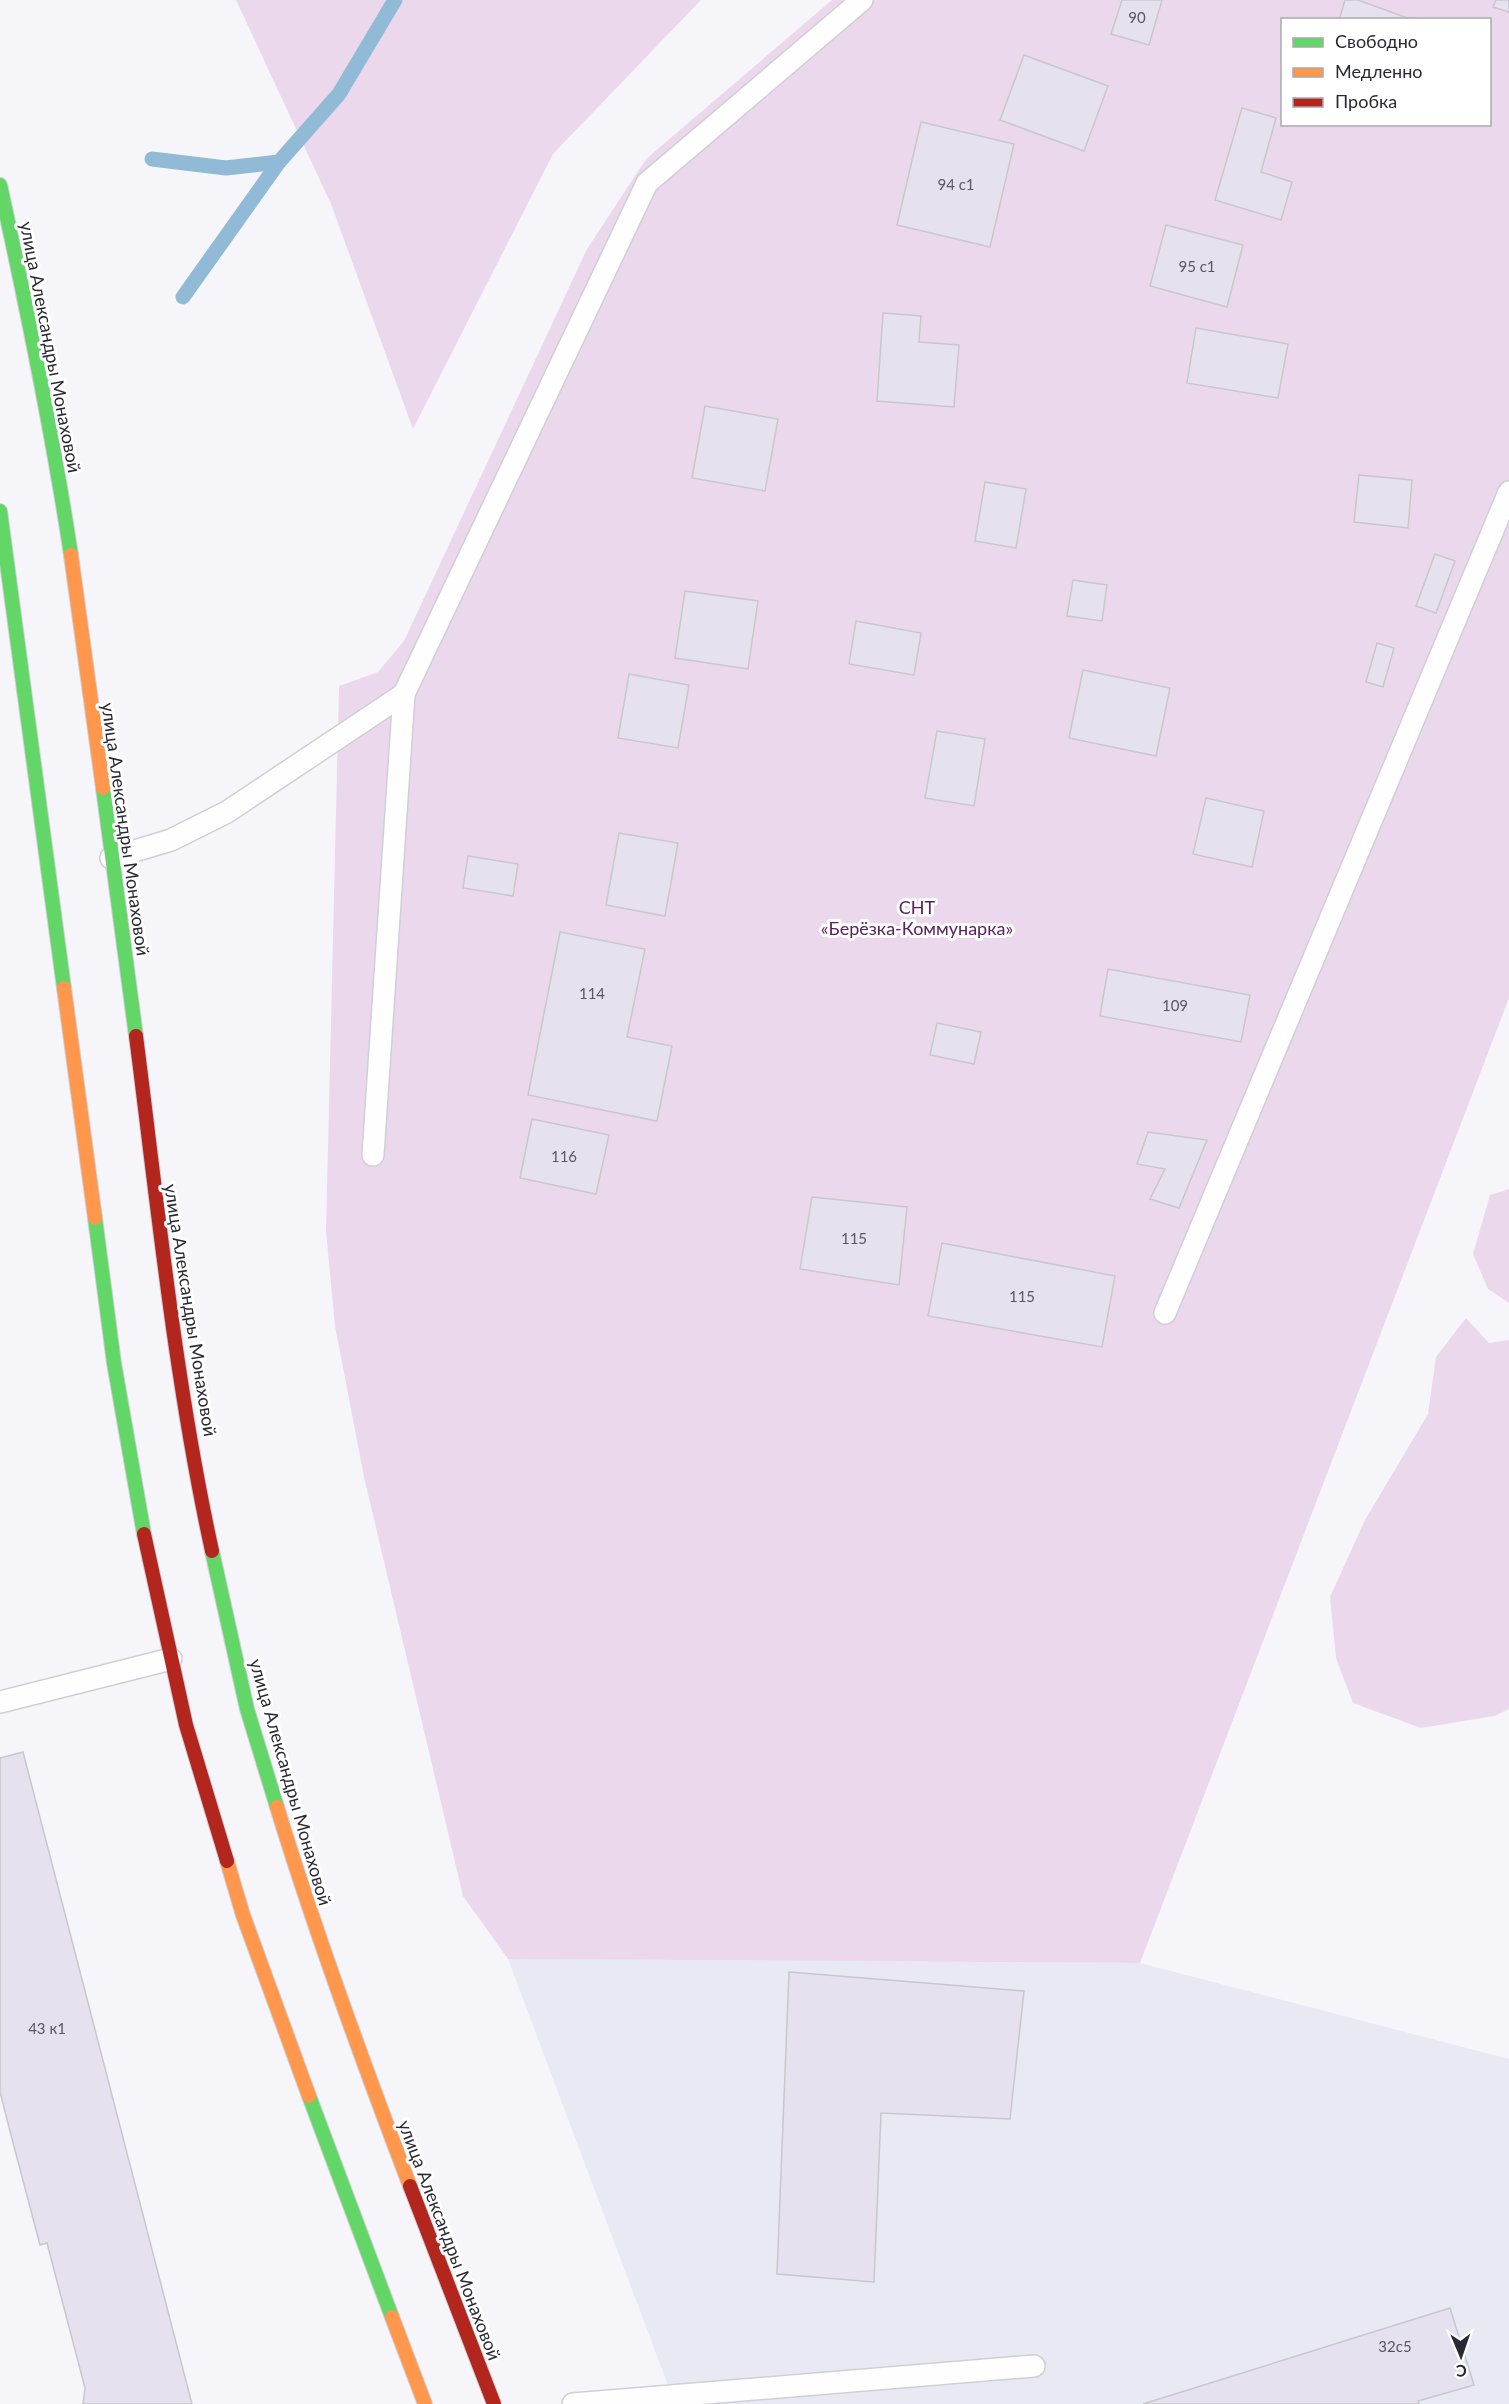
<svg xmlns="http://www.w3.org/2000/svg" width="1509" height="2404" font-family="Lato,sans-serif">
	<rect width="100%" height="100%" fill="#f6f6fa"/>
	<path fill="#e8e9f3" d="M508 1959 1140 1963 1509 2059V2404H675Z"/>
	<g fill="#ecd8ec" fill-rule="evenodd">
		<path d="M236 0H701L553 154 413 429 331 204Z"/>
		<path d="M832 0H1509V998L1140 1963 508 1959 463 1896 364 1477 335 1326 326 1231 339 686 378 672 404 641 587 249 646 159ZM1282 20H1490V124H1282Z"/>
		<path d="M1509 1189V1303L1488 1289 1473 1254 1490 1195Z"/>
		<path d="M1466 1318 1489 1343 1509 1340V1709L1494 1716 1421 1728 1353 1703 1336 1658 1330 1597 1365 1520 1428 1414 1436 1357Z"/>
	</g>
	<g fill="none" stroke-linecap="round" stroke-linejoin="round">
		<g stroke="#90bad6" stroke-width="15">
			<path d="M152 159 226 168 279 162 339 94 395 0"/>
			<path d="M183 297 279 162"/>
		</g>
	</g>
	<g fill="#e6e1ee" stroke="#c8c7cd" stroke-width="1.5">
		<path d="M1122 0H1162L1149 45 1111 34Z"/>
		<path d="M1345 0H1358L1413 20H1339Z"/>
		<path d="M1496 0H1509V12L1493 7Z"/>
		<path d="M1024 55 1108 86 1084 151 1000 120Z"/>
		<path d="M1242 108 1276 118 1261 172 1292 182 1281 220 1215 200Z"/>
		<path d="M921 122 1014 144 990 247 897 225Z"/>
		<path d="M1166 225 1243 245 1227 307 1150 286Z"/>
		<path d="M883 313 921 316 919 342 959 345 954 407 877 401Z"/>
		<path d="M1196 328 1288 344 1278 398 1187 383Z"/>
		<path d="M705 406 778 419 765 491 692 478Z"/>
		<path d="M1359 475 1412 480 1408 528 1354 522Z"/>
		<path d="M985 482 1026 489 1016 548 975 541Z"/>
		<path d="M1435 554 1455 561 1436 613 1416 606Z"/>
		<path d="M1073 580 1107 585 1102 621 1067 616Z"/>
		<path d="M685 591 758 601 748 669 675 658Z"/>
		<path d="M856 621 921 633 914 675 849 664Z"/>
		<path d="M1377 643 1394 648 1383 687 1366 682Z"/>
		<path d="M1083 670 1170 688 1156 756 1069 738Z"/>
		<path d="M629 674 689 685 678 748 618 738Z"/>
		<path d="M937 731 985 739 974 806 925 798Z"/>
		<path d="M1206 798 1264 811 1252 867 1193 854Z"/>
		<path d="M619 833 678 843 665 916 606 905Z"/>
		<path d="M468 856 518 864 513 896 463 888Z"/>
		<path d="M560 932 645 949 627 1037 672 1046 657 1121 528 1095Z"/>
		<path d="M1108 969 1250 995 1241 1042 1100 1016Z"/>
		<path d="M937 1023 981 1032 974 1064 930 1055Z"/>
		<path d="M532 1119 609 1135 596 1194 520 1178Z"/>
		<path d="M1148 1132 1207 1140 1179 1208 1150 1199 1165 1169 1137 1164Z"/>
		<path d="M812 1197 907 1207 899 1285 800 1269Z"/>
		<path d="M942 1243 1115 1276 1102 1347 928 1316Z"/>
		<path d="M23 1752 78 1964 192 2404H83L85 2388 47 2243 40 2245 11 2135 0 2092V1758Z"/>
		<path d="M789 1972 1024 1991 1010 2119 881 2113 874 2282 777 2274Z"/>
		<path d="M1450 2308 1474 2385 1418 2401 1419 2404H1143Z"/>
	</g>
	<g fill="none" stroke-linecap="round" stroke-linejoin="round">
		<g stroke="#cfcfd6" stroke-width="24">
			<g id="lane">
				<path d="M111 858 171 840 227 812 404 694 647 183 862 0"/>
				<path d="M373 1155 404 694"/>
				<path d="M1165 1313 1509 492"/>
				<path d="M0 1702 171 1659"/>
				<path d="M573 2404 1034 2366"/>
			</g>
		</g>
		<g stroke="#cfcfd6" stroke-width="16">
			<g id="fast">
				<path d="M0 185C27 308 52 430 71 555"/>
				<path d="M0 511 64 988"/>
				<path d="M103 788 136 1036"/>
				<path d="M95 1218 114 1363 144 1534"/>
				<path d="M212 1551 247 1709 277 1807"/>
				<path d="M309 2096 392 2317"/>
			</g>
		</g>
		<g stroke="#cfcfd6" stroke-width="16">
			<g id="slow">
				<path d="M71 555 103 788"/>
				<path d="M64 988 95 1218"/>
				<path d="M277 1807C316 1935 362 2060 410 2186"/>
				<path d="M227 1861 243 1915 309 2096"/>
				<path d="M392 2317 425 2404"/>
			</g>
		</g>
		<g stroke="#cfcfd6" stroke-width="16">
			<g id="jam">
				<path d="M136 1036C158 1208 175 1381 212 1551"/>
				<path d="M144 1534 186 1725 227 1861"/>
				<path d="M410 2186 494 2404"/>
			</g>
		</g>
		<use href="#lane" stroke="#fefefe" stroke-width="21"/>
		<use href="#fast" stroke="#63d668" stroke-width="14"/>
		<use href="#slow" stroke="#ff974d" stroke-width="14"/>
		<use href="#jam" stroke="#b3261e" stroke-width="14"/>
	</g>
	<g text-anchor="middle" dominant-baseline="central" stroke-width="6" stroke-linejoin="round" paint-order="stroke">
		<g font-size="15" fill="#585863">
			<text x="1137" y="17">90</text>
			<text x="956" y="184">94 с1</text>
			<text x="1197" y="266">95 с1</text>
			<text x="592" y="993">114</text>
			<text x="1175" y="1005">109</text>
			<text x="564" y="1156">116</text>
			<text x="854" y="1238">115</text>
			<text x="1022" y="1296">115</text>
			<text x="47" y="2028">43 к1</text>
			<text x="1395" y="2346">32с5</text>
		</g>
		<g font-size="18" fill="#282933" stroke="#fff">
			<text transform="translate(51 347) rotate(79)">улица Александры Монаховой</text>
			<text transform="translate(126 829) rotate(82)">улица Александры Монаховой</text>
			<text transform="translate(191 1310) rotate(81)">улица Александры Монаховой</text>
			<text transform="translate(291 1782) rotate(74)">улица Александры Монаховой</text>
			<text transform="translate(450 2240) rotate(69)">улица Александры Монаховой</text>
		</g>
		<g font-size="18" fill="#5a215a" stroke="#fff">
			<text x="917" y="907">СНТ<tspan x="917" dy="21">«Берёзка-Коммунарка»</tspan></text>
		</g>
	</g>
	<rect x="1281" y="18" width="210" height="108" fill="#ffffff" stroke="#a9a9ad" stroke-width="1.5"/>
	<rect x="1293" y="38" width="30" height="9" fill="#63d668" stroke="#a9a9ad" stroke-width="1.5"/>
	<text x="1335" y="48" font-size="18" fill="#282933">Свободно</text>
	<rect x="1293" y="68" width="30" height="9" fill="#ff974d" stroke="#a9a9ad" stroke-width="1.5"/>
	<text x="1335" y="78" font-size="18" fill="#282933">Медленно</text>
	<rect x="1293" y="98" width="30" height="9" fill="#b3261e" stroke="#a9a9ad" stroke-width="1.5"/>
	<text x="1335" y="108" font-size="18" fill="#282933">Пробка</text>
	<g transform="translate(1461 2356) rotate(178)" stroke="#ffffff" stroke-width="4.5" paint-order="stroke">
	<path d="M0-4.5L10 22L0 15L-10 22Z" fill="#282933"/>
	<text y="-9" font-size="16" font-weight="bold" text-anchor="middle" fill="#282933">С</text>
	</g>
</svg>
